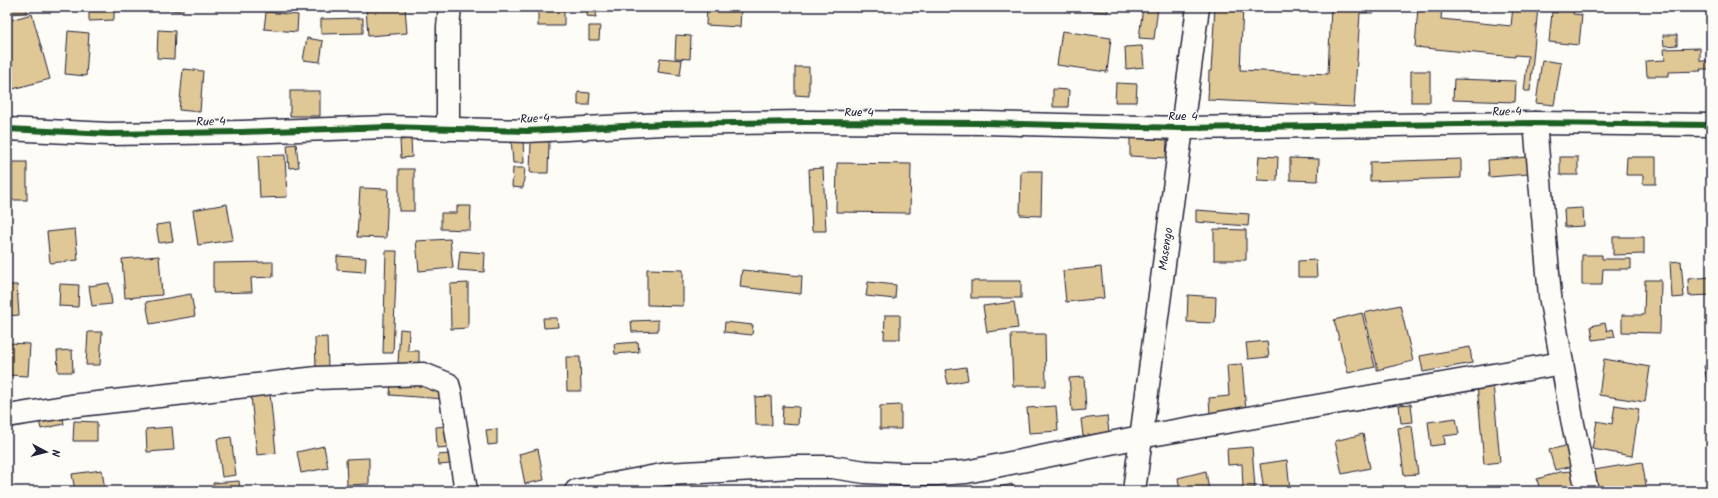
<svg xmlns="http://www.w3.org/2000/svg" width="1718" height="498" font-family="Kalam,sans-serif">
	<rect width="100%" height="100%" fill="#fdfcf7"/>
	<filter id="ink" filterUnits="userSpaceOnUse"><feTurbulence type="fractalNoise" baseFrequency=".025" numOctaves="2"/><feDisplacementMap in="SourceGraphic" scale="8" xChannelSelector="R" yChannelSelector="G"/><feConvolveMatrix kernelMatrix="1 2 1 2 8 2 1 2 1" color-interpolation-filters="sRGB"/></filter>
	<g filter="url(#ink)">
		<g fill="#e0c796" stroke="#22223b">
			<path d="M7 7H27V13L7 14Z"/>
			<path d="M89 7H114V20L89 21Z"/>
			<path d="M142 7H183V11L142 8Z"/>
			<path d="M379 7H405L407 33 368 36 366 8Z"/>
			<rect x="538" y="7" width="26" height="19"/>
			<path d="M581 7H597L596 17 587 16 588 11 581 10Z"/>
			<path d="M1080 7H1108V12L1080 10Z"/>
			<path d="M1143 7H1158L1154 39 1139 38Z"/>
			<path d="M1215 7H1243L1240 70 1328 74 1331 7H1374V13H1360L1354 107 1208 100 1209 71H1211Z"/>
			<path d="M1418 7H1442L1441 19 1511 26 1513 7H1538L1530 91H1524L1528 56 1515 55V57L1415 47Z"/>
			<path d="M1558 7H1574L1573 14 1582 15 1579 45 1549 42 1552 12 1557 13Z"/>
			<path d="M707 8 741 10 740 27 706 25Z"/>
			<path d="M266 12 298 15 297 32 264 29Z"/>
			<path d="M32 14 50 79 13 89 7 66V21Z"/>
			<path d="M363 18V33L321 34V19Z"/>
			<path d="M589 26H600L599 40H589Z"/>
			<path d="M158 30 175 31 174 59 157 58Z"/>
			<path d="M68 31 89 33 86 76 65 74Z"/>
			<path d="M1062 31 1111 38 1107 72 1057 65Z"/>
			<path d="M676 35 691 36 690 59 675 58Z"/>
			<path d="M1663 35H1677V45L1664 46Z"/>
			<path d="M307 38 323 41 320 62 303 60Z"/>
			<path d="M1142 46 1144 67 1126 69 1125 47Z"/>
			<path d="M1700 48V61H1711V69H1700L1701 71 1669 72V76H1647L1646 61 1665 60 1664 49Z"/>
			<path d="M660 58 682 60 680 75 658 72Z"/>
			<path d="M1542 60 1561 63 1554 105 1536 103Z"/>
			<path d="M795 67H809V96L795 95Z"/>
			<path d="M183 69 203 71 200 112 179 110Z"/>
			<rect x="1411" y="71" width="19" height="31"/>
			<path d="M1454 79 1516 81 1515 102 1453 100Z"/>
			<path d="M1116 83 1137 84 1136 102H1115Z"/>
			<path d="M1053 89 1069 90 1068 107H1053Z"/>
			<rect x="290" y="91" width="30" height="25"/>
			<path d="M578 92 590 93 589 105H578Z"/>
			<path d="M523 137 524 163H513L511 138Z"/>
			<path d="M1130 138 1167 140 1166 158 1130 156Z"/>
			<path d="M411 139 412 157 401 158 400 140Z"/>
			<path d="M531 141H549L548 173H530Z"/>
			<path d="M296 144 299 167 289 168 287 145Z"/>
			<path d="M285 155 287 197 260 198 258 156Z"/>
			<path d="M1259 156 1278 157 1277 181 1257 180Z"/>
			<path d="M1528 157 1529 174 1489 177 1488 160Z"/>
			<rect x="1560" y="157" width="18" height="18"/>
			<path d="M1627 157H1656V184H1643V175H1626Z"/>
			<path d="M1290 158 1319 159 1318 181 1290 180Z"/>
			<path d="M1461 159V178L1370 181V162Z"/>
			<rect x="12" y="162" width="15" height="38"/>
			<path d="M837 163 911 164 910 213 836 212Z"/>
			<path d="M513 168H525L523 188 512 187Z"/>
			<path d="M823 168 826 231H812L809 169Z"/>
			<rect x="399" y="169" width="15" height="42"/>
			<path d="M1021 171H1042L1041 216 1020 215Z"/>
			<path d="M360 188 388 189 386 238 357 237Z"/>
			<path d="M227 204 233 240 198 245 193 210Z"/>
			<path d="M457 206H471L470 230 441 229V213H457Z"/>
			<path d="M1583 208 1584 226 1565 227 1564 209Z"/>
			<path d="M1196 210 1249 214 1248 226 1196 222Z"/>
			<path d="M170 223 173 241 159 243 156 225Z"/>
			<path d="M75 229 78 260 50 263 47 232Z"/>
			<path d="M1214 229 1246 230V260H1214Z"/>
			<path d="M1613 237H1644V254L1613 255Z"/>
			<path d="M450 239 453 268 419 271 416 241Z"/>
			<path d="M386 251H397L393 353H383Z"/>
			<path d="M460 251 485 253 484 272 458 270Z"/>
			<path d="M1582 255H1602V259H1631V269H1603L1602 285H1582Z"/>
			<path d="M159 256 162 295 125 298 122 259Z"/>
			<path d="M337 256 366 258 365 272 337 270Z"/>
			<path d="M1316 260 1317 277H1298V261Z"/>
			<path d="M1681 261 1684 297 1672 298 1670 262Z"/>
			<path d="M273 262V277L251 278 252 292 213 293V263Z"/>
			<path d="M1101 267 1104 298 1066 302 1063 271Z"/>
			<path d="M647 269 683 270V306L647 305Z"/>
			<path d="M742 270 802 276 801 294 740 287Z"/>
			<path d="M1711 277V295L1689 296 1688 279Z"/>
			<path d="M1645 280H1661L1660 333 1622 332V315H1644Z"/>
			<rect x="971" y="281" width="50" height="17"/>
			<path d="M868 282 896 285 895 299 866 296Z"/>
			<path d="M109 283 112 304 92 306 89 286Z"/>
			<path d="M468 283V328L451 329 450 284Z"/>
			<path d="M60 284 79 285 78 307 59 306Z"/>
			<path d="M7 285H17L19 315 7 316Z"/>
			<path d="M191 294 195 316 150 324 146 302Z"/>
			<path d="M1188 295 1216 297 1215 323 1187 322Z"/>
			<path d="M1014 302 1018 328 987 332 983 306Z"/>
			<path d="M1400 305 1413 361 1377 370V366L1364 313Z"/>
			<path d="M1362 313 1375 367 1348 373 1334 320Z"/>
			<path d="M885 315H900V339H884Z"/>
			<path d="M543 318H557L558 327 544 328Z"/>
			<path d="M658 320V331L632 332 631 321Z"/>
			<path d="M725 322 753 325 752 335 724 332Z"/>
			<path d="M1605 323 1607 331 1613 329 1615 337 1593 340 1591 326Z"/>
			<path d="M400 329 409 330 408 351H419V364H398Z"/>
			<path d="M88 332H102L100 365H86Z"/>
			<path d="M1011 334H1045L1046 386H1013Z"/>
			<path d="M327 337 328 367 316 368 315 338Z"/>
			<path d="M1267 341 1269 357 1248 359 1246 343Z"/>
			<path d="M638 342 639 352 615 354 614 344Z"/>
			<path d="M7 343 30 344 28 376 7 375Z"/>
			<path d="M1470 347 1472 363 1423 372 1420 356Z"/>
			<path d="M72 350 73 372H58L57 351Z"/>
			<path d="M566 357H580L581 391H567Z"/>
			<path d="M1604 359 1650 367 1645 402 1599 395Z"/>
			<path d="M1242 364 1246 411 1210 414 1209 398 1229 396 1227 365Z"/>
			<path d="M1711 364V402L1704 366Z"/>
			<path d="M966 367 968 380 948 384 945 370Z"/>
			<path d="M1084 377 1086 410 1072 411 1069 378Z"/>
			<path d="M391 380 445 384 444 399 390 395Z"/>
			<path d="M1493 383 1500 462 1484 464 1477 384Z"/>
			<path d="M270 393 276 453 257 455 251 396Z"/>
			<path d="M771 396 772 425H756L755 397Z"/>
			<path d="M1411 404 1413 422 1401 423 1399 405Z"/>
			<path d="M901 405V429H880V406Z"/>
			<path d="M1615 405 1639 409 1632 456 1592 449 1597 421 1612 424Z"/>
			<path d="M783 406 799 407 798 425 782 424Z"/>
			<path d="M1056 406 1058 431 1029 433 1027 408Z"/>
			<path d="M61 409 64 424 41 429 38 415Z"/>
			<path d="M1107 416 1109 432 1083 436 1081 419Z"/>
			<path d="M1456 418 1459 434 1444 436 1445 444 1431 446 1428 422Z"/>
			<path d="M74 421 97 422V441H73Z"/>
			<path d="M448 426 450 447 437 448 436 427Z"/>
			<path d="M1412 426 1418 474 1404 475 1398 428Z"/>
			<path d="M172 427 174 450 147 452 146 429Z"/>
			<path d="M497 429V444L488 445 486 430Z"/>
			<path d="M1363 434 1370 468 1342 474 1335 441Z"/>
			<path d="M231 437 236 475 222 477 217 439Z"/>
			<path d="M1573 444 1578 465 1555 470 1549 450Z"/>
			<path d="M324 446 328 468 301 473 297 452Z"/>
			<path d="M1252 447 1255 488 1243 489 1242 464 1228 465 1227 449Z"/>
			<path d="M538 449 544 480 525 484 519 454Z"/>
			<path d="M449 454 450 464 439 465 438 455Z"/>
			<path d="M369 458V484L347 485 346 459Z"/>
			<path d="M1287 460 1290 491H1264L1260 464Z"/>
			<path d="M1642 462 1647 491H1598L1594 470Z"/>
			<path d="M102 470 105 491H75L72 474Z"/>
			<path d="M1206 471 1209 491H1180L1178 478Z"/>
			<path d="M1571 471 1576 491H1540L1537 479 1560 472Z"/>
			<path d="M239 481 240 491H214L213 483Z"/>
			<path d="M1012 484 1013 491H987V490Z"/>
		</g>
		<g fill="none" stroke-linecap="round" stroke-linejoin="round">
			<g stroke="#22223b" stroke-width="25">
				<g id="minor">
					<path d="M1535 123 1550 296 1572 419 1587 491"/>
					<path d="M7 129 109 134 242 132 389 127 527 131 663 124 804 122 984 123 1182 128 1535 123 1711 125"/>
					<path d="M448 129V27L450 7"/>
					<path d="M7 416 71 406 317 378 423 374 448 384 450 391 466 491"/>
					<path d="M576 491 667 474 793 467H832L865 472 903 474H937L966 472 1140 437 1562 363"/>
					<path d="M1134 491 1198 7"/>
				</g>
			</g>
			<use href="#minor" stroke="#fdfcf7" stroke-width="22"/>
			<g stroke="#fdfcf7" stroke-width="8">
				<path id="cycleway" d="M7 129 109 134 242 132 389 127 527 131 663 124 804 122 984 123 1182 128 1535 123 1711 125"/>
			</g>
			<use href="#cycleway" stroke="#1b5e20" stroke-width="6"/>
		</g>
	</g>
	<g text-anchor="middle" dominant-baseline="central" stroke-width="3" stroke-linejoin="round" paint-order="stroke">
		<g font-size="12" fill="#22223b" stroke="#fdfcf7">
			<text x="859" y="112">Rue 4</text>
			<text transform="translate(1507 112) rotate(-1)">Rue 4</text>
			<text x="1183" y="116">Rue 4</text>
			<text transform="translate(535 119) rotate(-2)">Rue 4</text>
			<text transform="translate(211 122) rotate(-1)">Rue 4</text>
			<text transform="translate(1166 249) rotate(-82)">Masengo</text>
		</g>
	</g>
	<rect width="1718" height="498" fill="none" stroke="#fdfcf7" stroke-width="24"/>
	<rect x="12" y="12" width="1694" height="474" fill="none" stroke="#22223b" stroke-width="1.5" filter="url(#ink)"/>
	<g transform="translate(46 452) rotate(97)" stroke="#fdfcf7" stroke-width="3" paint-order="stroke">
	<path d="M0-3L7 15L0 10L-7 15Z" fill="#22223b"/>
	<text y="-6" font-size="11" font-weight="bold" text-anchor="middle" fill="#22223b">N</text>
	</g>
</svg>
